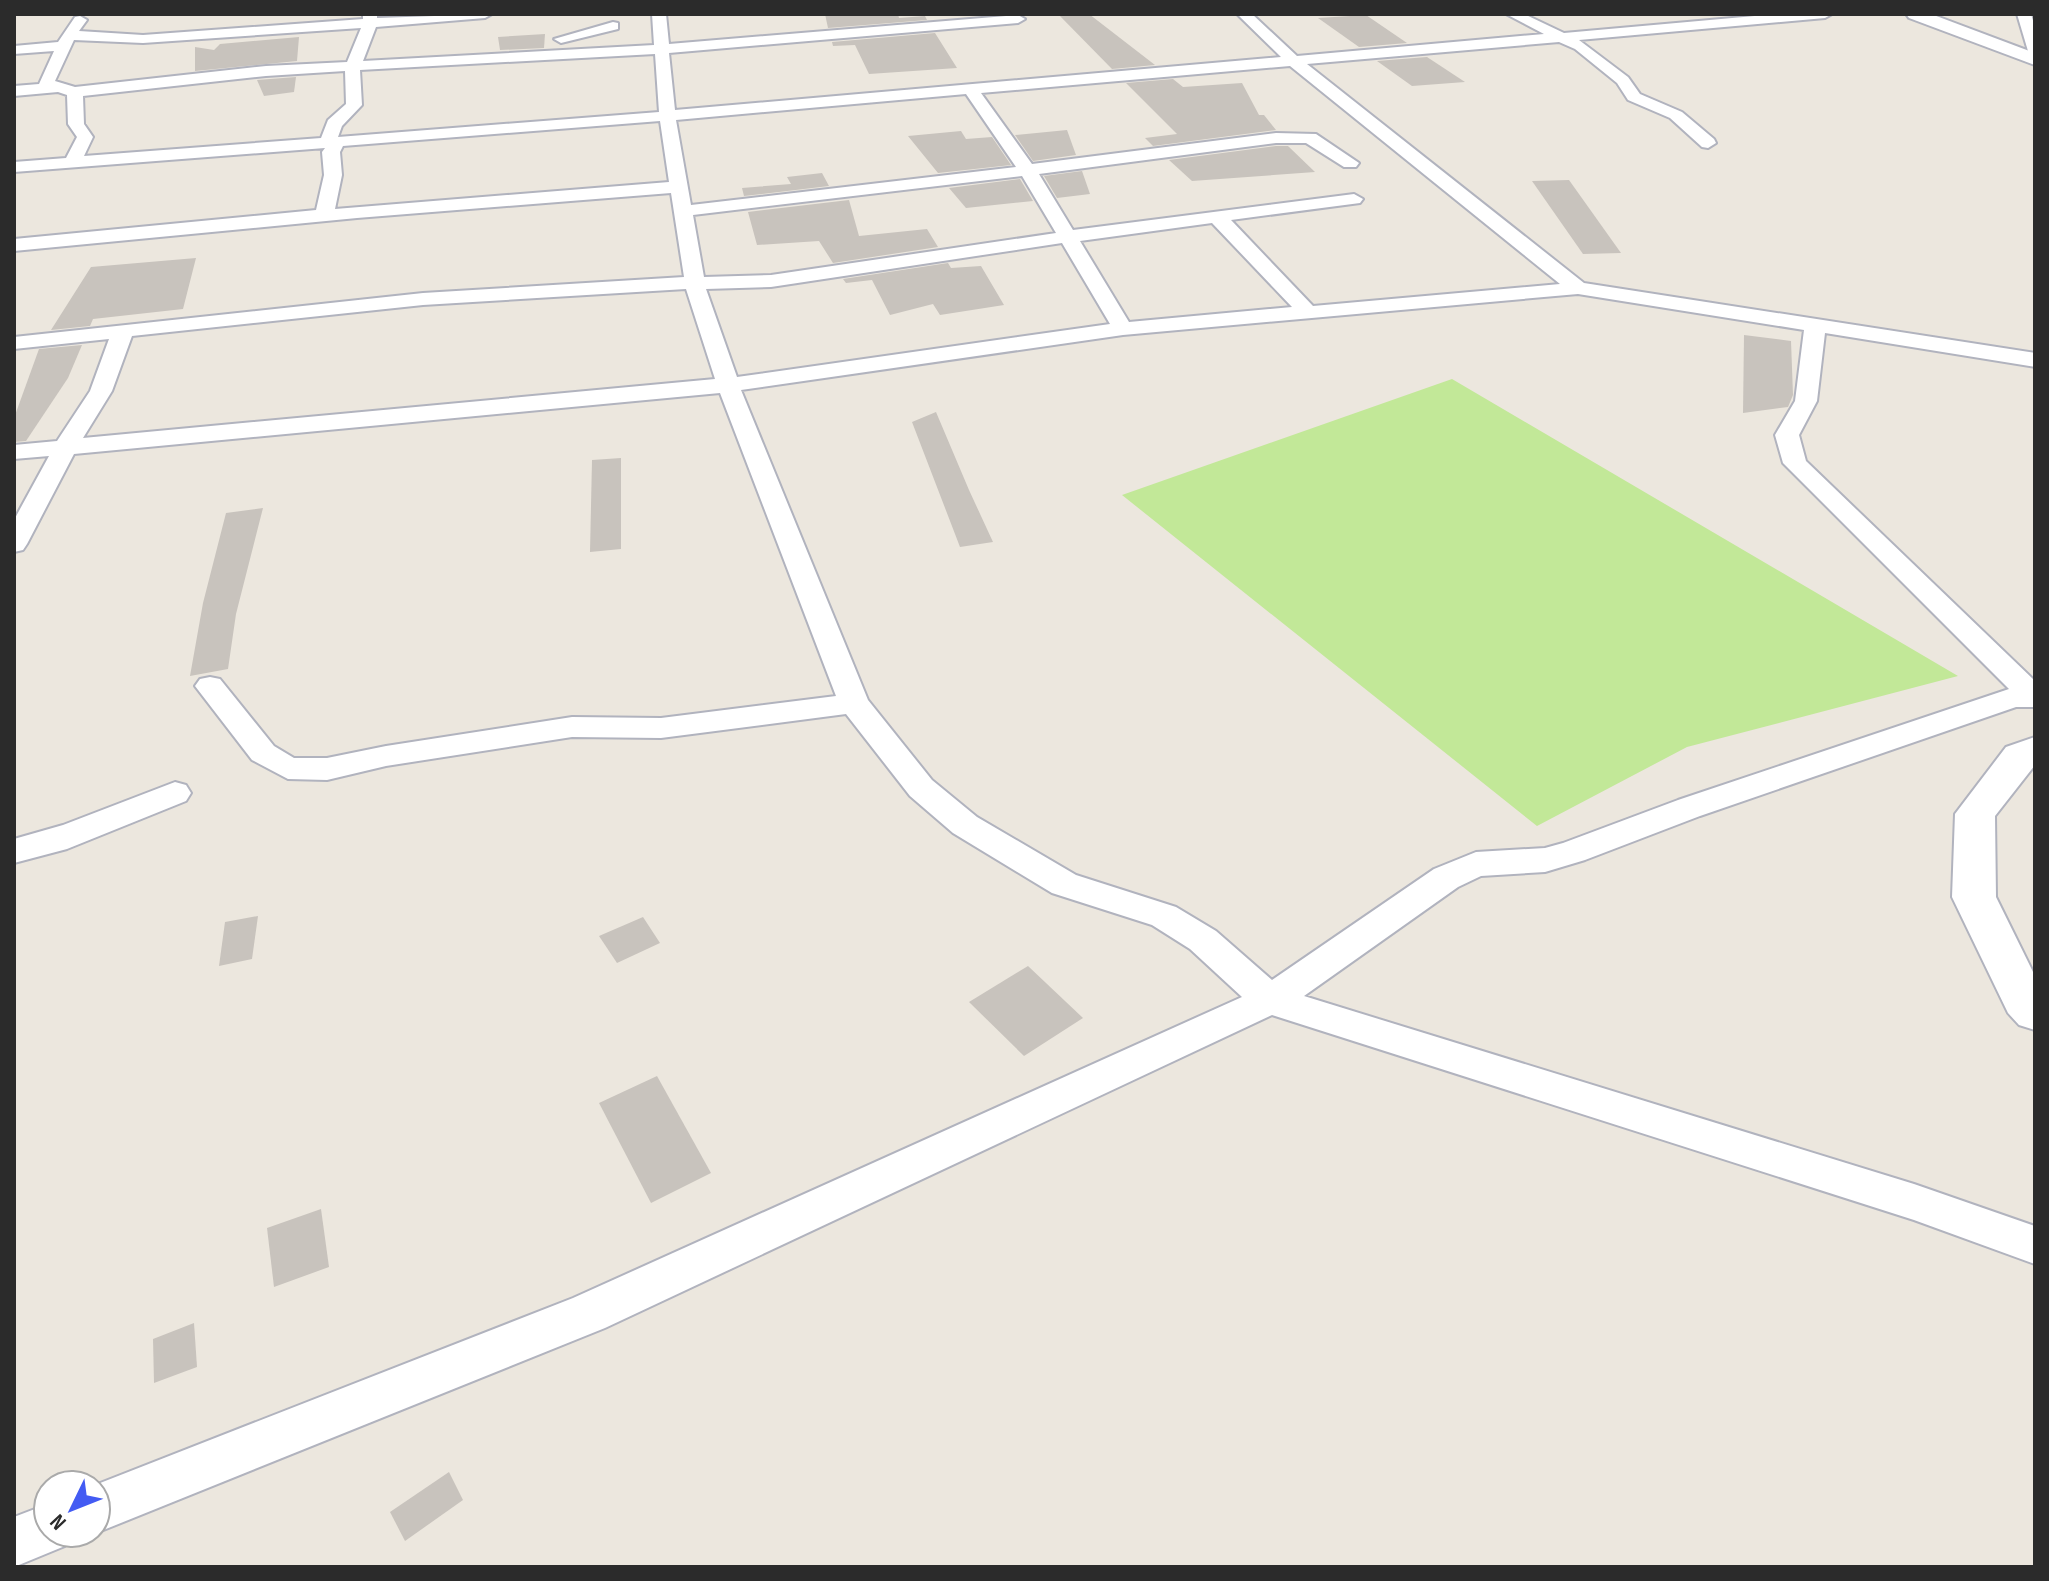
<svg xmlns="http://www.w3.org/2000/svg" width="2049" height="1581" font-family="'Sofia Sans Condensed',sans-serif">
	<rect width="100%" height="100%" fill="#ece7de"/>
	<path fill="#c2e898" d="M1452 379 1958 676 1687 747 1537 826 1122 495Z"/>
	<g fill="#c8c3bd">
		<path d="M825 14H898L899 18 925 16 927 20 828 28Z"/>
		<path d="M1058 14H1089L1155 65 1112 69Z"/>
		<path d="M1366 15 1407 43 1359 47 1318 18Z"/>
		<path d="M935 33 957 68 869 74 855 45 833 46 832 42Z"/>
		<path d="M545 34 544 48 500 50 498 37Z"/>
		<path d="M299 37 297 61 195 71V47L214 50 220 44Z"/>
		<path d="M1427 57 1465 82 1412 86 1377 61Z"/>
		<path d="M296 77 294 92 264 96 257 80Z"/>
		<path d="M1173 79 1183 87 1242 83 1259 115H1264L1276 130 1153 146 1145 138 1177 134 1126 83Z"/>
		<path d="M1067 130 1076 155 1033 161 1015 135Z"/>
		<path d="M961 131 966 139 992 137 1011 165 938 173 908 136Z"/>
		<path d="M1276 146H1288L1315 172 1192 181 1169 160Z"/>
		<path d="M1082 171 1090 194 1057 198 1044 176Z"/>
		<path d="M822 173 829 186 744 196 742 188 791 184 787 177Z"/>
		<path d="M1020 179 1033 201 966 208 949 188Z"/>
		<path d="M1569 180 1621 253 1583 254 1532 181Z"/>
		<path d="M849 200 859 236 927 229 938 247 833 263 819 241 757 245 748 212Z"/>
		<path d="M196 258 183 309 93 319 90 326 51 330 91 267Z"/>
		<path d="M948 263 951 268 981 266 1004 305 940 315 933 304 890 315 872 280 846 283 843 279Z"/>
		<path d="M1744 335 1791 341 1793 395 1788 407 1743 413Z"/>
		<path d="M82 345 68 378 26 441 14 442V418L39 349Z"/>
		<path d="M936 412 969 490 993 542 960 547 912 422Z"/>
		<path d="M621 458V549L590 552 592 460Z"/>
		<path d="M263 508 236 614 228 669 190 676 203 603 226 513Z"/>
		<path d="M258 916 252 959 219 966 225 922Z"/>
		<path d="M643 917 660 943 617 963 599 936Z"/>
		<path d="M1028 966 1083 1018 1024 1056 969 1002Z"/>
		<path d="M657 1076 711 1173 651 1203 599 1103Z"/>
		<path d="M321 1209 329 1267 274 1287 267 1228Z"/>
		<path d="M194 1323 197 1367 154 1383 153 1339Z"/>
		<path d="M449 1472 463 1500 405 1541 390 1512Z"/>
	</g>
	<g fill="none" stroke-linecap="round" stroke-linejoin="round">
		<g stroke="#b1b3be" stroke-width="4">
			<g id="minor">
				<path d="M363 14H377V18L492 14 485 18 376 27 363 61 654 45 652 14H666L669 44 1018 15 1025 19 1018 23 669 53 675 110 1281 57 1237 14H1252L1297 56 1544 34 1506 14H1524L1564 33 1777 14H1832L1825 18 1579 40 1628 77 1640 94 1682 112 1714 139 1716 143 1708 148 1702 147 1670 118 1628 100 1617 83 1575 49 1559 42 1307 64 1584 283 2035 353V367L1825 333 1817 401 1799 435 1806 461 2035 681V707H2016L1700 816 1585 860 1545 872 1481 876 1458 887 1304 996 1914 1184 2035 1226V1264L1914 1220 1272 1015 605 1328 96 1533H95V1485L573 1298 1242 997 1190 949 1152 925 1052 893 953 833 910 796 846 714 661 738 572 737 386 766 327 780 288 779 252 760 195 686 200 679 210 677 220 679 274 746 294 758H327L386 746 572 717 661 718 836 696 720 393 74 454 27 544 23 550 14 552V520L49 456 14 459V445L57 441 90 391 109 339 14 349V337L423 293 684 277 671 193 357 218 14 251V239L316 210 324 175 322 152 325 148 14 172V162L66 158 77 137 68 124 67 95 58 92 14 96V86L39 84 54 51 14 54V46L58 42 75 17 80 16 87 20 79 31 143 35 363 19ZM361 28 347 62 266 66 75 87 55 81 74 40 143 43ZM655 54 659 112 338 137 342 126 362 105 360 70ZM1290 66 1560 284 1313 306 1231 220 1360 203 1363 199 1354 194 1073 230 1039 174 1276 143H1306L1344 167H1356L1359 163 1316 134 1276 133 1032 164 981 93ZM345 71 346 104 328 120 321 138 84 156 93 137 84 124 83 96 266 76ZM966 94 1016 167 691 205 676 120ZM660 121 669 182 335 209 342 175 340 152 343 146ZM1022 176 1056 233 771 275 704 277 693 215ZM1212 223 1292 307 1129 322 1080 241ZM1062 243 1110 324 737 377 706 289 771 287ZM686 289 715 379 83 438 112 391 132 336 423 305ZM1578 294 1804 330 1795 401 1775 435 1783 463 2009 689 1678 800 1563 843 1545 848 1476 852 1434 869 1272 980 1216 931 1176 907 1076 875 977 817 932 780 868 700 741 390 1123 335Z"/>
				<path d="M2017 14H2031L2035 27V55L2028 51Z"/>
				<path d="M613 22 618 23V29L561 43 554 39Z"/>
				<path d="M175 782 186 785 191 793 186 801 67 849 14 863V839L63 825Z"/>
				<path d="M48 1504V1533H71L65 1546 14 1567V1517Z"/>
			</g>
		</g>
		<g stroke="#b1b3be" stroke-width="4">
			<g id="tertiary">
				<path d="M1906 14H1931L2035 53V65L1909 18Z"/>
				<path d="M2035 737V765L1995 816 1996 897 2035 976V1030L2019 1025 2008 1013 1952 897 1955 814 2006 747Z"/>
			</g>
		</g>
		<use href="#minor" fill="#fff" fill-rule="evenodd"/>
		<use href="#tertiary" fill="#fff" fill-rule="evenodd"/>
	</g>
	<rect width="2049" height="1581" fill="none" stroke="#2b2b2b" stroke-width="32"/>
	<g transform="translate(72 1509) rotate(227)"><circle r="38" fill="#ffffff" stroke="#aaaaaa" stroke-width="2"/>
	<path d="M0-6L14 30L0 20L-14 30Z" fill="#435bf3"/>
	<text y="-12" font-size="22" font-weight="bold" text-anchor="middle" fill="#2b2b2b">N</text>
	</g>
</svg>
